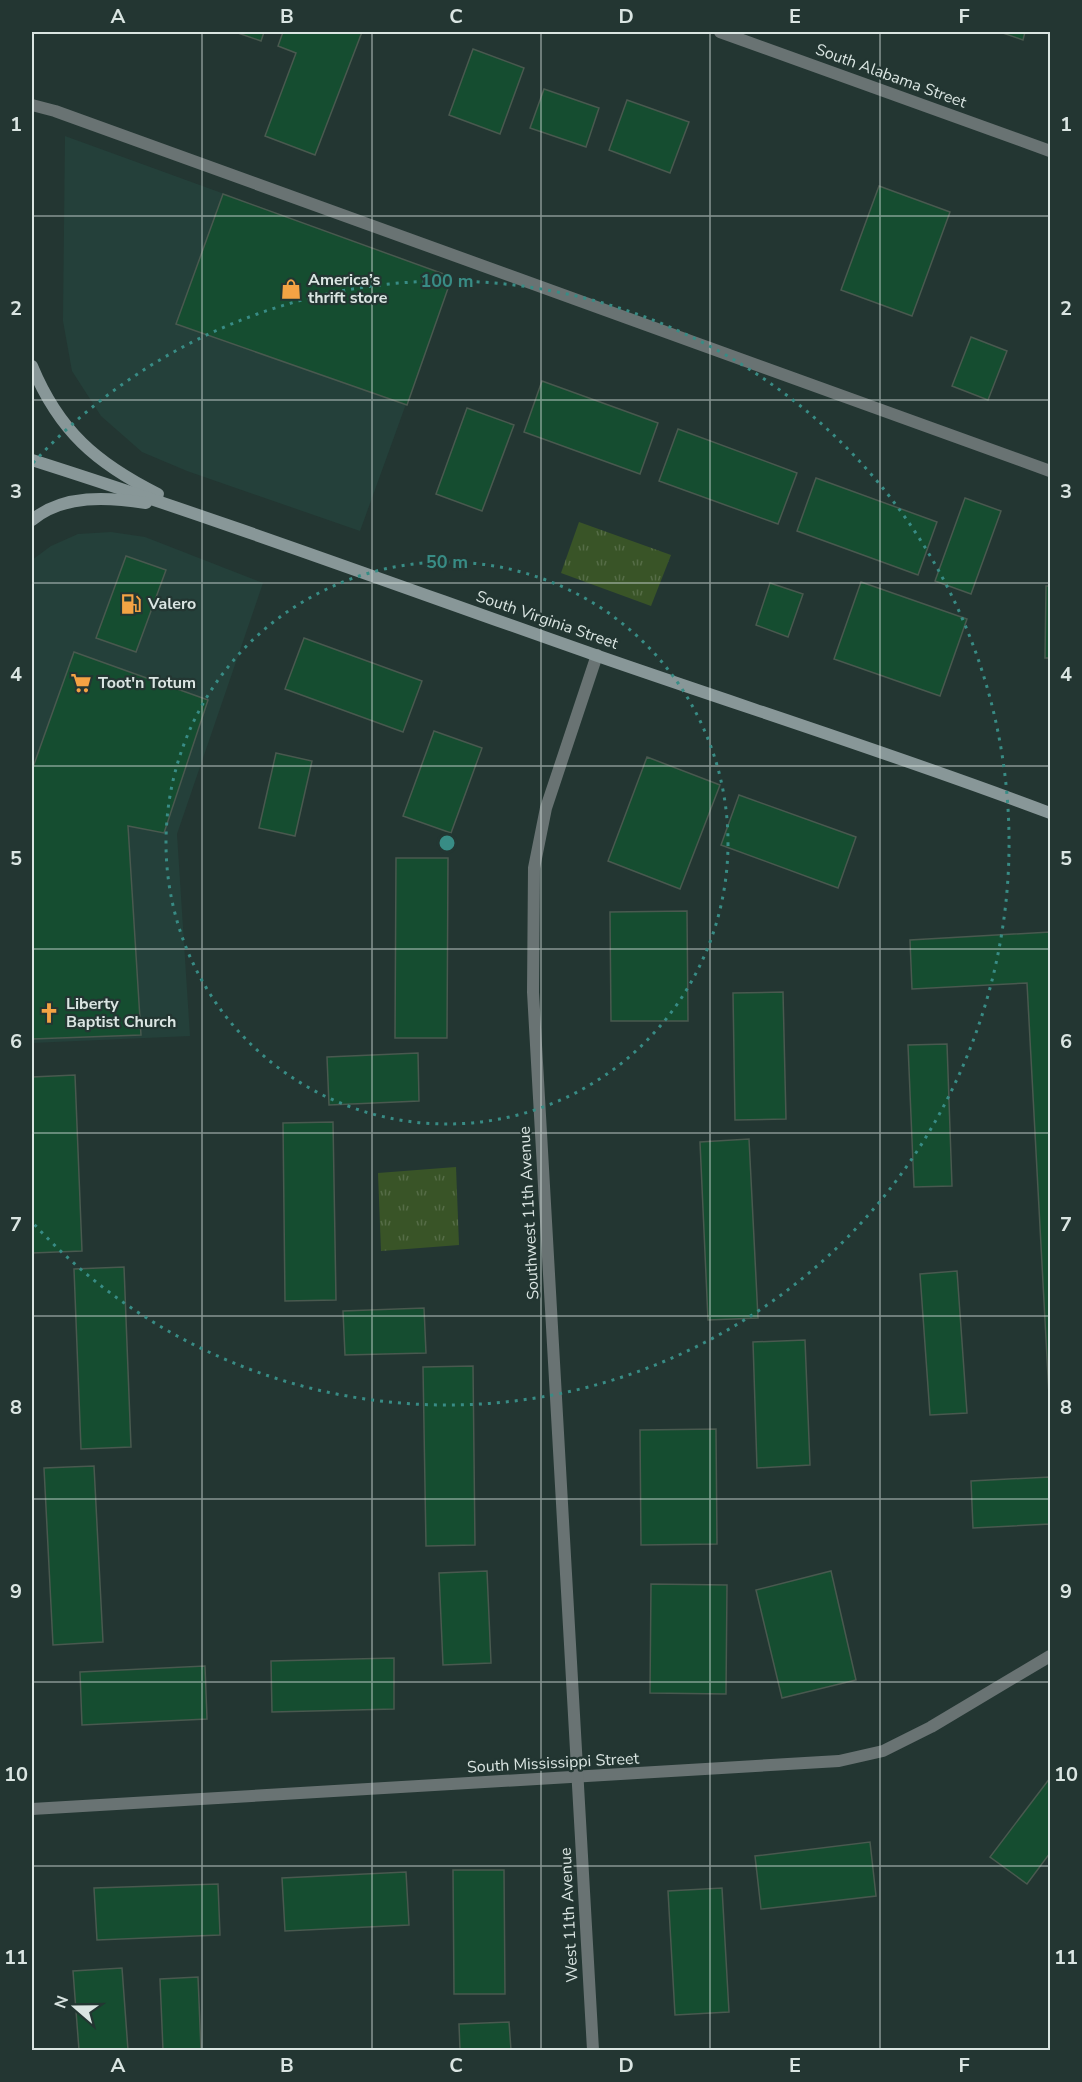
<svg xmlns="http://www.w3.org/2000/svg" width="1082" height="2082" font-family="'Nunito Sans',sans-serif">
	<defs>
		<pattern id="grass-tufts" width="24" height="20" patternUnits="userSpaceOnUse" patternTransform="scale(1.5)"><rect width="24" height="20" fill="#395427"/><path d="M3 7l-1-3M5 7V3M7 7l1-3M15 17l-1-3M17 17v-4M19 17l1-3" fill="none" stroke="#556c46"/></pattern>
	</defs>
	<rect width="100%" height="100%" fill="#233632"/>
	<g fill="#24403a">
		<path d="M65 136 452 277 360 531 187 471 142 452 101 416 72 371 63 321Z"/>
		<path d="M111 532 145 537 263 583 177 834 190 1036 32 1043V560L51 546 78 534Z"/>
	</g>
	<g fill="url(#grass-tufts)">
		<path d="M579 522 671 555 651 606 561 573Z"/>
		<path d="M456 1167 459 1245 381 1251 378 1173Z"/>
	</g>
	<g fill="#154d30" stroke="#49594f" stroke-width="1.5">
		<path d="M235 32H264L261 41Z"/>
		<path d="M283 32H362L315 155 265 136 296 53 278 46Z"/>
		<path d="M1000 32H1025L1023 40Z"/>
		<path d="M473 49 524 68 500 134 449 115Z"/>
		<path d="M544 89 599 108 586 147 530 128Z"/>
		<path d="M627 100 689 122 670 173 609 150Z"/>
		<path d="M879 186 950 212 912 316 841 290Z"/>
		<path d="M223 194 452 277 407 405 176 324Z"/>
		<path d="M971 337 1007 351 988 400 952 386Z"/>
		<path d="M542 381 658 423 640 474 524 432Z"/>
		<path d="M467 408 514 425 482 511 436 494Z"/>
		<path d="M678 429 797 473 778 524 659 481Z"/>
		<path d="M816 478 937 522 918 575 797 531Z"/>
		<path d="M965 498 1001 511 971 594 935 581Z"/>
		<path d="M126 556 166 570 136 652 96 638Z"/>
		<path d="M861 582 967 619 940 696 834 659Z"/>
		<path d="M770 583 803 594 788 637 756 625Z"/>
		<path d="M1046 586H1050V658H1045Z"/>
		<path d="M304 638 422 681 403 732 285 689Z"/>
		<path d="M74 652 208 700 164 833 128 826 141 1035 32 1039V770Z"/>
		<path d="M434 731 482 748 451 833 403 816Z"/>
		<path d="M276 753 312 761 295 836 259 828Z"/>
		<path d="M647 757 720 785 680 889 608 861Z"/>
		<path d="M739 795 856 837 838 888 721 845Z"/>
		<path d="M396 858H448L447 1038H395Z"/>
		<path d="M687 911 688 1021H611L610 912Z"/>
		<path d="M1050 932V1414L1027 983 912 989 910 940Z"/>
		<path d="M783 992 786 1119 735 1120 733 993Z"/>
		<path d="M947 1044 952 1186 914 1187 908 1045Z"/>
		<path d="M418 1053 419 1101 329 1105 327 1057Z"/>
		<path d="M75 1075 82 1251 32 1253V1077Z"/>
		<path d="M333 1122 336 1300 285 1301 283 1123Z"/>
		<path d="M749 1139 758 1318 708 1320 700 1142Z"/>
		<path d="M124 1267 131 1447 81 1449 74 1269Z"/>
		<path d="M957 1271 967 1413 930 1415 920 1274Z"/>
		<path d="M424 1308 426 1353 345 1355 343 1311Z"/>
		<path d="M805 1340 810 1465 757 1468 753 1342Z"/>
		<path d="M473 1366 475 1545 426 1546 423 1367Z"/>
		<path d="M716 1429 717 1544 641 1545 640 1430Z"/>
		<path d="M94 1466 103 1642 53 1645 44 1468Z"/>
		<path d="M1050 1477V1524L973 1528 971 1481Z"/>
		<path d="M487 1571 491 1663 443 1665 439 1573Z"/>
		<path d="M831 1571 856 1680 782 1698 756 1590Z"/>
		<path d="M651 1584 727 1585 726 1694 650 1693Z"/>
		<path d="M394 1658V1709L272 1712 271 1661Z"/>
		<path d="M205 1666 207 1719 82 1725 80 1672Z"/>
		<path d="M1050 1778V1853L1027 1884 990 1857Z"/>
		<path d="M870 1842 876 1896 761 1909 755 1856Z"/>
		<path d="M453 1870H504L505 1994H454Z"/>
		<path d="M406 1872 409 1925 285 1931 282 1878Z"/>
		<path d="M218 1884 220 1935 97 1940 94 1888Z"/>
		<path d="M722 1888 729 2012 675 2015 668 1891Z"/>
		<path d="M122 1968 128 2050H79L73 1971Z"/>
		<path d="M198 1977 201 2050H163L160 1979Z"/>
		<path d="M509 2022 511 2050H460L459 2024Z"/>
	</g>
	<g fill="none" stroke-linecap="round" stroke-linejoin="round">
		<path stroke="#697373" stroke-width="12" d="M32 105 55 111 1050 471"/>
		<g stroke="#697373" stroke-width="12">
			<path d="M720 32 1050 151"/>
			<path d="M32 1809 839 1761 883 1751 931 1727 1050 1656"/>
			<path d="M593 2050 533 992 534 868 546 808 597 655"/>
		</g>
		<g stroke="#889798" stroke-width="12">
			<path d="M32 366C59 431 96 463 158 494"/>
			<path d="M32 460C221 520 407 589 595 655 747 708 900 756 1050 813"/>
			<path d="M32 520C64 494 108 497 146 503"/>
		</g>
	</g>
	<path fill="none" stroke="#dae5e2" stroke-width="1.5" stroke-opacity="0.55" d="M202 32V2050M372 32V2050M541 32V2050M710 32V2050M880 32V2050M32 216H1050M32 400H1050M32 583H1050M32 766H1050M32 949H1050M32 1133H1050M32 1316H1050M32 1499H1050M32 1682H1050M32 1866H1050"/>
	<g fill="none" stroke="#388c85" stroke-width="3" stroke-dasharray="3 6">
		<circle cx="447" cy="843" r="281"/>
		<path d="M33 463A562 562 0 1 1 33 1223"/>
	</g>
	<defs>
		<g id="shop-bare" transform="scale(1.62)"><path d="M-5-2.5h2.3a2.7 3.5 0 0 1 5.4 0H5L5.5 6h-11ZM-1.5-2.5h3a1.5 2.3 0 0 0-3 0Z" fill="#f4a344" stroke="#233632" stroke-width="2.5" paint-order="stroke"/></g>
		<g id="fuel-bare" transform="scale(1.62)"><path d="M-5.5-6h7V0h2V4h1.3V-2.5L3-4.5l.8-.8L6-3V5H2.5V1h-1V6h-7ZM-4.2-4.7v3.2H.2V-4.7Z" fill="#f4a344" stroke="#233632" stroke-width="2.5" paint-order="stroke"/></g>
		<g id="supermarket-bare" transform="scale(1.62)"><path d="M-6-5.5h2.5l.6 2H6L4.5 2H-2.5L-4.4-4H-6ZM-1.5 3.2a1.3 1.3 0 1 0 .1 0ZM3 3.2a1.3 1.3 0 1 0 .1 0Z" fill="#f4a344" stroke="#233632" stroke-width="2.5" paint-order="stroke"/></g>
		<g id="church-bare" transform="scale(1.62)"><path d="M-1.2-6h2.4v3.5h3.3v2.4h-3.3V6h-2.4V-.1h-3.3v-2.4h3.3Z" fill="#f4a344" stroke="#233632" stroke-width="2.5" paint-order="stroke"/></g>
	</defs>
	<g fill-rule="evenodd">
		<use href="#shop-bare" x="291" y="289"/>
		<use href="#fuel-bare" x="131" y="604"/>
		<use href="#supermarket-bare" x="81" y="683"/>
		<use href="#church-bare" x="49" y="1013"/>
	</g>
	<g text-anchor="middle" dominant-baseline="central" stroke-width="4.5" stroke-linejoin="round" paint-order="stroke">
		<g font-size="16" fill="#dae5e2" stroke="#233632">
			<text transform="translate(891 76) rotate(20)">South Alabama Street</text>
			<text transform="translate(547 620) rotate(19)">South Virginia Street</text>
			<text transform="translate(529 1213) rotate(-93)">Southwest 11th Avenue</text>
			<text transform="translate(553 1763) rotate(-3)">South Mississippi Street</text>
			<text transform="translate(569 1915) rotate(-93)">West 11th Avenue</text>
		</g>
		<g font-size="16" font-weight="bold" fill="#dae5e2" stroke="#233632" text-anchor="start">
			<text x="308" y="280">America’s<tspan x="308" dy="18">thrift store</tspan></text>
			<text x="148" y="604">Valero</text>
			<text x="98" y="683">Toot'n Totum</text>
			<text x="66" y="1004">Liberty<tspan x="66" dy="18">Baptist Church</tspan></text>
		</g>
	</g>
	<circle cx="447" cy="843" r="9" fill="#388c85" stroke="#233632" stroke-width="3"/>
	<g font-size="18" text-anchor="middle" font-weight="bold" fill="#388c85" stroke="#233632" stroke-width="4.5" stroke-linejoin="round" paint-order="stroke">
		<text x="447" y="287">100 m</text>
		<text x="447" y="568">50 m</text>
	</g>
	<rect width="1082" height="2082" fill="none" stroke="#233632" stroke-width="66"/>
	<g transform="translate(75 2007) rotate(290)" stroke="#233632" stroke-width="4.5" paint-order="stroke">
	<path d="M0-4.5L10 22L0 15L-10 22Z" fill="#dae5e2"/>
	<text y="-9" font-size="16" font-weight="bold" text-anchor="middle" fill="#dae5e2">N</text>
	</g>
	<rect x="33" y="33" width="1016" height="2016" fill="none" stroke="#dae5e2" stroke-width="2"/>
	<g font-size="20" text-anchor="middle" font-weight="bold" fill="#dae5e2">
		<text x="118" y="23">A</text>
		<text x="287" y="23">B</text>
		<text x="456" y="23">C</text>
		<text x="626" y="23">D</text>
		<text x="795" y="23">E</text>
		<text x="964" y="23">F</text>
		<text x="16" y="131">1</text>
		<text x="1066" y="131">1</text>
		<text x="16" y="315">2</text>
		<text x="1066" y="315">2</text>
		<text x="16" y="498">3</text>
		<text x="1066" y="498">3</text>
		<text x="16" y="681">4</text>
		<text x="1066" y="681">4</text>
		<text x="16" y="865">5</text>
		<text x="1066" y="865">5</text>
		<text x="16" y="1048">6</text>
		<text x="1066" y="1048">6</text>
		<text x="16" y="1231">7</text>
		<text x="1066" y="1231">7</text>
		<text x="16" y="1414">8</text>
		<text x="1066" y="1414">8</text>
		<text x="16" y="1598">9</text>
		<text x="1066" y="1598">9</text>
		<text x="16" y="1781">10</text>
		<text x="1066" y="1781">10</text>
		<text x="16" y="1964">11</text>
		<text x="1066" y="1964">11</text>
		<text x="118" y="2072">A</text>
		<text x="287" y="2072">B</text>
		<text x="456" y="2072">C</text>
		<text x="626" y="2072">D</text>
		<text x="795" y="2072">E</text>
		<text x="964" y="2072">F</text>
	</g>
</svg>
